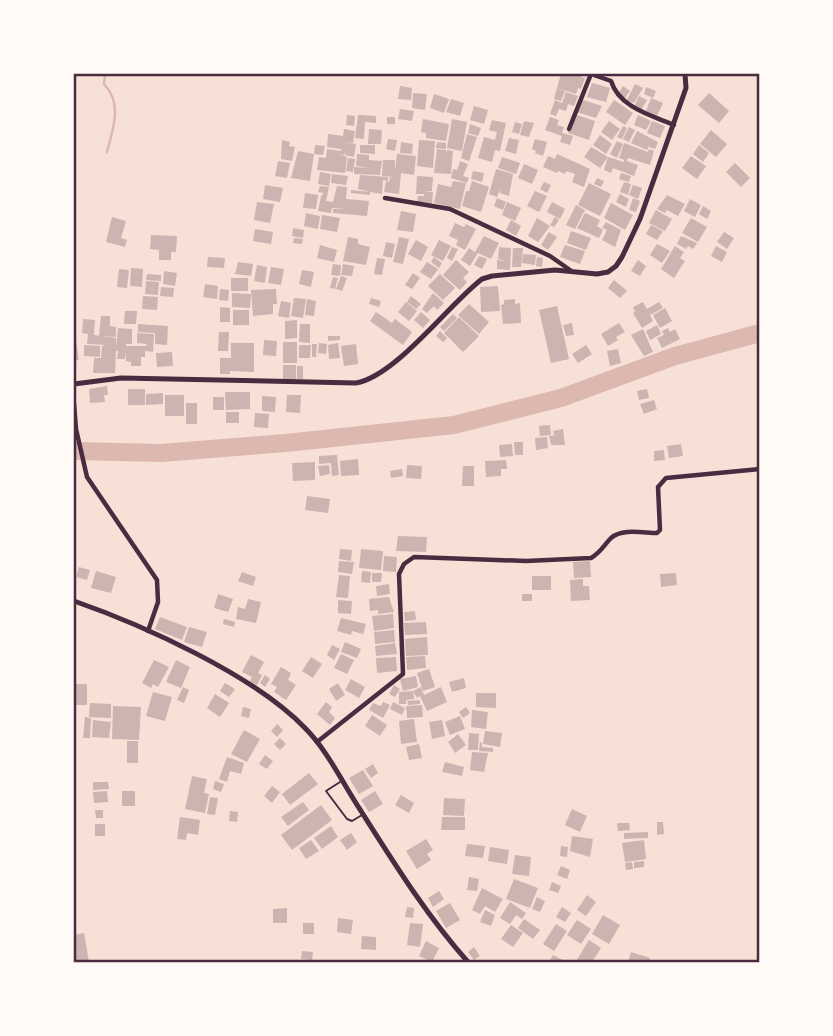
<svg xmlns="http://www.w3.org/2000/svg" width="833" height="1036" font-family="Lato,sans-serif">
	<rect width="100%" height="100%" fill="#f7e1d7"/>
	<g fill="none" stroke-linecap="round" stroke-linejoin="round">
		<path stroke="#dcb8b0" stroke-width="2.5" d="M105 74 104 84C123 104 113 129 107 152"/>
		<path stroke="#dcb8b0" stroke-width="18" d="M74 451 161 453 286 443 454 425 561 398 675 356 760 333"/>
	</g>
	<g fill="#ccb4b1">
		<path d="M561 74H582L581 77 585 78 581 89 578 88 576 94 557 88Z"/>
		<path d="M592 83 610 88 606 102 587 97Z"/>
		<path d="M635 84 643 88 634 103 627 100Z"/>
		<path d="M400 86 412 88 411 100 398 99Z"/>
		<path d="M623 86 630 91 625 98 618 94Z"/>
		<path d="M646 87 656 91 653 98 644 94Z"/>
		<path d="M557 88 565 91 561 101 554 99Z"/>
		<path d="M566 92 578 96 574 106 568 104 566 111 559 109 556 116 550 114 555 100 562 103Z"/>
		<path d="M413 93 427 94 425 110 412 108Z"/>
		<path d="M709 93 729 111 719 123 698 105Z"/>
		<path d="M434 94 449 99 444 113 430 108Z"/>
		<path d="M639 96 647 100 641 110 634 107Z"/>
		<path d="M651 98 663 103 657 116 646 111Z"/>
		<path d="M451 99 464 103 460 116 446 112Z"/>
		<path d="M580 99 602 106 596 118 576 112Z"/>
		<path d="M614 100 633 113 625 125 606 112Z"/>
		<path d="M474 106 488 110 484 124 470 120Z"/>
		<path d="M400 109 414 111 412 121 398 119Z"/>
		<path d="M574 114 595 121 589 140 568 133Z"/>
		<path d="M347 115 355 116 354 126 346 125Z"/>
		<path d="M358 115 376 116V123L365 122 364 139 355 138Z"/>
		<path d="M638 115 651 121 646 130 634 125Z"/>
		<rect x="387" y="117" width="8" height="7"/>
		<path d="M550 117 559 120 557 125 564 127 562 133 573 136 570 145 560 142 562 136 545 130Z"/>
		<path d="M423 119 449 124 446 141 426 138V133L421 132Z"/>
		<path d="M452 119 467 122 462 151 447 148Z"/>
		<path d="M492 120 506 123 500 151 495 150 492 162 478 158 484 137 495 140 497 132 489 130Z"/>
		<path d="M524 121 534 123 529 137 520 135Z"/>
		<path d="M609 121 620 129 612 140 601 132Z"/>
		<path d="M652 121 665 126 660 138 647 133Z"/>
		<path d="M515 122 522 124 519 134 512 132Z"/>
		<path d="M470 124 481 128 478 136 468 133Z"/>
		<path d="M623 126 627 128 622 139 617 137Z"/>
		<path d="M629 127 635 130 629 142 623 139Z"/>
		<path d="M344 129 355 131 353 143 341 142 356 144 354 157 345 155 346 151 344 155 339 154 347 157 345 173 317 170 319 157 326 158 327 149 341 151V149L327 147 328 134 343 136Z"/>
		<path d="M369 129 382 130 381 144H368Z"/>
		<path d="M711 130 727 144 716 157 700 144Z"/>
		<path d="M637 131 658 142 655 149 649 147 650 144 647 150 631 143Z"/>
		<path d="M467 134 477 137 469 161 461 158Z"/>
		<path d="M600 135 612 144 606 154 593 145Z"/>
		<path d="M509 138 519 140 516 154 505 151Z"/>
		<path d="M388 139 397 140 395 151 386 149Z"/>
		<path d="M535 139 547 142 543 156 535 153 536 151 532 149Z"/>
		<path d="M282 140 290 142 289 146 295 147 292 161 281 159Z"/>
		<path d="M419 140 435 141 433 168 417 166Z"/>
		<path d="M617 141 623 144 617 158 610 154Z"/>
		<path d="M401 142 413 144 412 154 400 153Z"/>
		<path d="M437 142 446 143V149L436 148Z"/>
		<path d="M624 143 648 152 649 149 654 151 650 165 628 158 627 161 638 165 634 176 613 168 611 173 604 170 608 157 624 162V160L619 158Z"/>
		<path d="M315 145 325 146 323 155 314 154Z"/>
		<path d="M360 145H375V154L360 153Z"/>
		<path d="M699 145 709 153 703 162 693 154Z"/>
		<path d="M591 147 608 157 600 168 584 157Z"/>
		<path d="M437 149 446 150V154L447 150 453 151 451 174 434 173Z"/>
		<path d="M298 151 314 154 310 181 291 178Z"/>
		<path d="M357 154 369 155V160L382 161 380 175 354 174V167L369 168 356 166Z"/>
		<path d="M397 154 416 156 414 175 401 173 399 194 384 192 386 181 389 182 390 177H394L382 176 383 160H395V171Z"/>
		<path d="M557 154 590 169 584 187 572 182 575 174 566 171 565 174 558 171 557 173 543 167 548 156 555 159Z"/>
		<path d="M691 156 706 166 697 179 682 168Z"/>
		<path d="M502 157 520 163 516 174 498 168Z"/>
		<path d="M348 158 355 159 353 172 346 171Z"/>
		<path d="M278 161 290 163 287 178 275 176Z"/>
		<path d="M460 161 468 164 463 176 469 178 467 183 451 178 453 169 457 170Z"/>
		<path d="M735 163 750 178 741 187 726 172Z"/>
		<path d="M524 164 538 170 532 184 518 178Z"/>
		<path d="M496 169 513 174 509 196 500 193V190L497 197 489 194Z"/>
		<path d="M473 171 484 173 482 182 471 179Z"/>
		<path d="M320 172 331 174 329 186 318 184Z"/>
		<path d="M621 173 631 176 629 182 619 179Z"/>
		<path d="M332 174 348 176 346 185 331 183Z"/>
		<path d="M360 175 388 177V181L383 180 382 194 370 192V195L351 193V190L370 192 358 189Z"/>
		<path d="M417 176 433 177 432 191 424 192H433L432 204 417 203 418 196H424V194H416Z"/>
		<path d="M597 178 604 181 601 187 594 184Z"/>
		<path d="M453 181 466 183 460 209 434 203 438 184 451 187Z"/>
		<path d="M472 181 489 187 481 212 462 206 466 191H469Z"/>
		<path d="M544 182 551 185 547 193 540 189Z"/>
		<path d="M624 182 631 184 628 195 620 192Z"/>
		<path d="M589 183 611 194 600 216 578 205Z"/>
		<path d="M265 185 283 188 280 202 263 199Z"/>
		<path d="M633 185 642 188 638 199 629 195Z"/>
		<path d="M320 186 329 187 326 201 333 202 337 186 347 187 346 199 369 201 367 216 333 213V209H345L332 208 331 213 318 211 321 196 324 193 318 192Z"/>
		<path d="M535 191 547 196 539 212 527 206Z"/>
		<path d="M305 193 318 195 316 209 303 208Z"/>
		<path d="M620 194 629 199 626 207 616 202Z"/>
		<path d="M667 195 685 204 678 216 667 210 665 213 657 209Z"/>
		<path d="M497 198 506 202 503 210 494 206Z"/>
		<path d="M633 198 640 201 636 212 629 210Z"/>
		<path d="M690 199 701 205 695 217 684 211Z"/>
		<path d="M257 202 274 204 270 223 254 220Z"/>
		<path d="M507 202 521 208 515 221 502 215Z"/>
		<path d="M552 202 565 209 560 219 547 212Z"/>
		<path d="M611 203 633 215 625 230 604 218Z"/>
		<path d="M576 205 585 210 575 229 566 225Z"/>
		<path d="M703 206 711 211 707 219 699 214Z"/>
		<path d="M656 210 672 219 665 231 649 223Z"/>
		<path d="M401 211 416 214 413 232 397 230Z"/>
		<path d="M306 213 320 216 318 229 304 226Z"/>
		<path d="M585 213 600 220 597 226 603 230 599 238 577 228Z"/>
		<path d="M322 215 340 218 337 232 320 229Z"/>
		<path d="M112 217 126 221 121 238 127 240 125 247 106 242Z"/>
		<path d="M555 217 559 220 554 227 550 225Z"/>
		<path d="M537 218 550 226 538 242 528 236Z"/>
		<path d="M691 218 707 227 698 242 682 233Z"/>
		<path d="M511 220 521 226 516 236 506 230Z"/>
		<path d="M606 222 621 230 615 247 602 240 607 230 602 228Z"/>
		<path d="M455 223 464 227 466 224 476 229 465 250 456 245 458 240 449 236Z"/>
		<path d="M651 225 663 231 657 240 646 234Z"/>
		<path d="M293 228 304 230 303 238 292 236Z"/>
		<path d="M255 229 273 232 271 244 253 241Z"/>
		<path d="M571 231 591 238 586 250 567 243Z"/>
		<path d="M549 232 557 237 548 250 541 245Z"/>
		<path d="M724 232 734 238 727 249 717 242Z"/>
		<path d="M151 235 177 236 176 252H171V260H159V250L150 249Z"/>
		<path d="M484 236 499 243 491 259 478 253 470 266 461 260 469 248 475 252Z"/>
		<path d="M681 236 697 243 693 249 688 246 686 249 677 244Z"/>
		<path d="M348 237 358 239V244L370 247 366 265 343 261Z"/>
		<path d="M399 237 409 239 403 264 393 262Z"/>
		<path d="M294 238 303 239 302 244 293 243Z"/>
		<path d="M416 240 428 247 421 261 408 254Z"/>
		<path d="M439 240 451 246 443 261 431 255Z"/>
		<path d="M386 242 395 244 392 258 383 256Z"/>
		<path d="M657 244 670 251 662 263 650 255Z"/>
		<path d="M320 245 337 250 334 262 317 258Z"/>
		<path d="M565 245 585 251 580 264 560 257Z"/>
		<path d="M675 246 684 252 680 258 685 261 674 278 661 269Z"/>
		<path d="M716 246 727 252 722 262 711 256Z"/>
		<path d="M452 247 458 249 452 261 447 258Z"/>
		<path d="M499 247 511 248 510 270 497 269V260L507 261 498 259Z"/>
		<path d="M513 248H523L521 267H512Z"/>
		<path d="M523 254 536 255 535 265 522 263Z"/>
		<path d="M479 256 487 259 482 269 474 265Z"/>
		<path d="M208 257 225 258 224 268 207 267Z"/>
		<path d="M434 257 442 263 439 268 431 262Z"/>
		<path d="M537 257 543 258 542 267 536 266Z"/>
		<path d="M377 258 385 259 382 275 374 274Z"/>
		<path d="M456 260 469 272 463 278 467 282 460 290 443 275Z"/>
		<path d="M638 260 646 266 640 276 631 271Z"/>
		<path d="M238 262 253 264 251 276 235 274Z"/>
		<path d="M427 262 438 269 431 279 420 272Z"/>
		<path d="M333 264 341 265 340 276 331 275Z"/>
		<path d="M343 264 354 266 352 276 341 275Z"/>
		<path d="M257 265 267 267 265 283 254 281Z"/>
		<path d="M271 267 284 269 281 285 268 283Z"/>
		<path d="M131 268 143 269 142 287 130 286Z"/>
		<path d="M119 269 129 270 127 288 117 287Z"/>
		<path d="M302 270 314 272 311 287 299 284Z"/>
		<path d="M164 271 177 273 175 286 163 284Z"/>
		<path d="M413 273 420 278 412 289 405 285Z"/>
		<path d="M147 274 161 275V281L146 280Z"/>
		<path d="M440 274 455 288 443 300 428 286Z"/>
		<path d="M341 276 347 278 342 291 336 289Z"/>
		<path d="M333 277 338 278 335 289 330 288Z"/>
		<rect x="231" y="278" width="17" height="13"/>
		<path d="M614 280 627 291 620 298 608 288Z"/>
		<path d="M146 281 159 282 158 295 145 294Z"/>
		<path d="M205 284 218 286 217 299 203 297Z"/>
		<path d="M498 286 500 311 481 312 480 287Z"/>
		<path d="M161 287 174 288 173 297 160 296Z"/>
		<path d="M220 289 229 290 228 301 219 300Z"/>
		<path d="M276 289 277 304H273V314L253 316 251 290Z"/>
		<path d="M232 293 251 294 250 308 232 307Z"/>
		<path d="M433 293 444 303 437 310 434 306 427 313 422 309Z"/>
		<path d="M143 296 158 297 157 310 142 309Z"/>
		<path d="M411 296 421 304 416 309 407 302Z"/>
		<path d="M294 298 306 299 303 318 291 316Z"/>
		<path d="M371 298 381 301 379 307 369 304Z"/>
		<path d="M307 299 316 301 314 316 305 315Z"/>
		<path d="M515 299V304L520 303 521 323 503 324 501 305 504 304V300Z"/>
		<path d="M281 301 291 303 289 318 278 316Z"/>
		<path d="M406 302 417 311 409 321 398 312Z"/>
		<path d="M643 302 647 309 659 302 663 308 650 315 653 321 642 328 633 313 635 312 633 307Z"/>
		<path d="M469 304 489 322 479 334 458 315Z"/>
		<path d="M557 306 569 359 551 363 539 310Z"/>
		<path d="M220 307 230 308V322H220Z"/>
		<path d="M665 308 672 321 660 328 653 315Z"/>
		<rect x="233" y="310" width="16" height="15"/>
		<path d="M125 311H137L136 324H124Z"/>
		<path d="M376 312 392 323 395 319 412 332 403 345 370 321Z"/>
		<path d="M421 312 430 320 423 328 414 320Z"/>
		<path d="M453 314 457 318 444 331 440 327Z"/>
		<path d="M101 316H110V326L116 327V337L99 336Z"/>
		<path d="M459 317 479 336 463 352 444 333Z"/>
		<path d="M83 319 95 320 94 335 116 338V348L118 328 132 329V344H126V346H146L147 344 137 343V333L154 334 153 352 145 351V357H141V366H131V362L126 361V351L125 359H117L118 351H116L115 373H93L94 358H101L102 346 106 345 87 344 88 334 82 333Z"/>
		<path d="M297 320V338L285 339V321Z"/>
		<path d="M572 323 574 335 566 336 563 325Z"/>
		<path d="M619 323 625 332 616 337 618 340 608 346 601 334Z"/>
		<path d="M138 324 168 326 167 345 155 344V333L138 332Z"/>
		<path d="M300 324H310V343L299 342Z"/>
		<path d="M657 325 661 334 650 340 646 331Z"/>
		<path d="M668 328 670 332 675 329 680 339 662 348 657 338 664 335 662 331Z"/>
		<path d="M643 329 653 352 644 356 631 335Z"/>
		<path d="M440 331 447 338 443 342 436 336Z"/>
		<path d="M219 332H229L228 351H218Z"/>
		<path d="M328 336H340V340L328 341Z"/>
		<path d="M264 340 277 341 276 356 263 355Z"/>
		<path d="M74 341H76L79 360 74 361Z"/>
		<rect x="283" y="342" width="14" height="21"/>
		<path d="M231 343H254V372L230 371V374H220V358H231Z"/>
		<path d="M319 343 327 344 326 354 318 353Z"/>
		<path d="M338 343 340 358 329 359 328 345Z"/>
		<path d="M312 344H317L316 357H312Z"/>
		<path d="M356 344 358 364 344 366 341 346Z"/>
		<path d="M84 345 100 346V357L84 356Z"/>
		<path d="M299 345H311L310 358H299Z"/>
		<path d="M586 345 592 354 578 363 572 354Z"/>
		<path d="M618 349 621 363 610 366 607 351Z"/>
		<path d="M172 352 173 366 157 367 156 353Z"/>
		<rect x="283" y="365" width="13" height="14"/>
		<rect x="297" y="366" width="6" height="13"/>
		<path d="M107 386 108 395H104L105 402 90 403 89 389Z"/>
		<rect x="128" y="389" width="17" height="16"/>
		<path d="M647 389 649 398 639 400 637 391Z"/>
		<path d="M225 392H250V409L226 410Z"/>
		<path d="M163 393V404L146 405V394Z"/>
		<rect x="165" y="395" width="19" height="21"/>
		<path d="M287 395H301L300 413 286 412Z"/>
		<path d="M262 396 276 397 275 412 262 411Z"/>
		<rect x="213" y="397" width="11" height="13"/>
		<path d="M654 400 657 409 644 414 640 404Z"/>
		<rect x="186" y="403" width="11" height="21"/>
		<rect x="226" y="412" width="13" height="11"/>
		<path d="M255 413 269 414 268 428 254 427Z"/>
		<path d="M550 425 551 435 540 436 539 426Z"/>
		<path d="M563 429 565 445H551L549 436 558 435H554L553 431Z"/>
		<path d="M547 437 548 448 536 450 535 438Z"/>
		<path d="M514 442H523V455H515Z"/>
		<path d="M512 444 513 456 500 457 499 445Z"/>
		<path d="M681 444 683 456 669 458 667 446Z"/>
		<path d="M664 450 665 460 654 461V451Z"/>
		<path d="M337 455 339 475 332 476 331 463 319 464V456Z"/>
		<path d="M358 459 359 475 341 476 340 461Z"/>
		<path d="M506 460 507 469H501V476L486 477 485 461Z"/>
		<path d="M315 462V480L293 481 292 463Z"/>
		<path d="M329 465 330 474 320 476 318 466Z"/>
		<path d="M407 465 422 466 421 479 406 478Z"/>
		<path d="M463 466H474V486H462Z"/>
		<path d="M402 469 403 476 391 478 390 471Z"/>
		<path d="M307 496 330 499 328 513 305 510Z"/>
		<path d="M398 536 427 537 426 552 396 551Z"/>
		<path d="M340 549 352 550 351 561 339 559Z"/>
		<path d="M361 549 383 551 381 570 359 568Z"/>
		<path d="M384 556 397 557 396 572 383 571Z"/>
		<path d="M339 561 354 562 352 574 338 572Z"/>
		<path d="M590 561 591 577 574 578 573 562Z"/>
		<path d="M79 567 90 570 87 580 76 577Z"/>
		<path d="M96 571 116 577 111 593 91 588Z"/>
		<path d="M362 571 371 572 370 583 361 582Z"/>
		<path d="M242 572 256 577 253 586 238 581Z"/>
		<path d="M372 573H382L381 582H372Z"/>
		<path d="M676 573 677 585 661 587 660 574Z"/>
		<path d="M339 575 350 576 348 598 336 597Z"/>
		<rect x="532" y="576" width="19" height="14"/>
		<path d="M583 579V586H589L590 600 571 601 570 580Z"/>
		<path d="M389 584 390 594 377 596 376 586Z"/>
		<path d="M218 594 233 599 228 612 214 608Z"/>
		<rect x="522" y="594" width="10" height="7"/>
		<path d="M389 597 394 612 378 614V610L370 611 369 599Z"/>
		<path d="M248 599 261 602 256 623 236 619 238 607 245 609Z"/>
		<path d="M338 600 352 601 351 614 338 613Z"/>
		<path d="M415 611 416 620 405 621 404 612Z"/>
		<path d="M393 614 394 628 374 631 372 616Z"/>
		<path d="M160 617 187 627 182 640 155 629Z"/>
		<path d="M341 618 366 624 363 634 352 631 351 635 337 631Z"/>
		<path d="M224 619 235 622 234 627 223 624Z"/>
		<path d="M426 622 427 634 405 635 404 623Z"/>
		<path d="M189 627 207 632 202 647 184 642Z"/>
		<path d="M394 630 395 642 375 644 374 632Z"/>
		<path d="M427 637 428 655 406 656 405 639Z"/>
		<path d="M345 642 361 649 357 658 341 652Z"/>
		<path d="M395 643 397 654 376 656 375 646Z"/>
		<path d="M332 645 340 649 334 660 327 655Z"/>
		<path d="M341 654 354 660 347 674 334 668Z"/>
		<path d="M251 655 264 662 258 673 262 675 257 685 250 681 252 677 242 672Z"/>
		<path d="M425 656 426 668 407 670 406 657Z"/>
		<path d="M311 657 322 664 313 678 302 671Z"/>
		<path d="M396 657 397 671 377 673 376 658Z"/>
		<path d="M154 660 169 667 158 687 153 684 151 688 142 683Z"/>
		<path d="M176 660 190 667 181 688 166 682Z"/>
		<path d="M281 667 291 673 288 680 296 685 286 700 274 692 277 687 271 684Z"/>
		<path d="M429 669 435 687 423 691 417 673Z"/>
		<path d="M265 675 270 679 265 687 260 683Z"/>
		<path d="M416 676 418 687 403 691 400 679Z"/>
		<path d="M464 678 466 688 452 692 449 682Z"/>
		<path d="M351 679 365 687 359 698 345 690Z"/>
		<path d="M225 683 235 689 229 697 220 691Z"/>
		<path d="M338 683 345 695 336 701 329 689Z"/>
		<rect x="74" y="684" width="13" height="21"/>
		<path d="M394 685 400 689 395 697 389 694Z"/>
		<path d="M183 687 189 690 184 703 177 700Z"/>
		<path d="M421 687 424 695 441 687 447 702 427 711 420 696 417 698 413 691Z"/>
		<path d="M413 691 414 699 406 700V704H399V692Z"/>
		<path d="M153 692 172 697 165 721 146 716Z"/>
		<path d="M476 693H496V708L476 707Z"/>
		<path d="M215 694 229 703 220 717 207 708Z"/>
		<path d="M420 700V704L408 705 407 701Z"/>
		<path d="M326 702 332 707 329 712 335 718 330 725 317 714Z"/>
		<path d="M383 702 390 705 383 718 369 710 373 703 381 706Z"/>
		<path d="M393 702 405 708 402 715 390 709Z"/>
		<path d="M90 703 111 704V718L89 717Z"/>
		<path d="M422 705 423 717 407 718 406 706Z"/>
		<path d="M113 706 141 707 139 740 112 739Z"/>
		<path d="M243 707 251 709 249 718 241 716Z"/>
		<path d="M466 707 470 713 463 718 459 712Z"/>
		<path d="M472 710 488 712 486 729 471 727Z"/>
		<path d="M372 715 387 725 380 736 365 726Z"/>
		<path d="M460 716 465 729 450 735 445 722Z"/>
		<path d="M85 717 91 718 90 738H83Z"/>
		<path d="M414 719 417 742 401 744 399 721Z"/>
		<path d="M93 720 111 722 109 738 92 737Z"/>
		<path d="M442 720 445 736 432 739 429 722Z"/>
		<path d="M277 724 283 730 277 737 271 731Z"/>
		<path d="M244 730 260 739 247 762 231 754Z"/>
		<path d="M485 731 502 733 500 747 483 744Z"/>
		<path d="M469 733 479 734 478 750H468Z"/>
		<path d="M458 734 466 745 455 753 448 742Z"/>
		<path d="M280 738 286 744 280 750 274 744Z"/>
		<rect x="127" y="741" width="11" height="22"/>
		<path d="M480 742 482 743V747L493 748V752L479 751Z"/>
		<path d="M419 744 422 758 409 760 406 747Z"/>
		<path d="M472 752 488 753 484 772 470 770Z"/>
		<path d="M265 755 273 761 267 769 259 764Z"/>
		<path d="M227 757 244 763 241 774 230 771 227 782 219 779Z"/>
		<path d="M445 762 464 767 462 776 442 772Z"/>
		<path d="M373 764 378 773 371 778 365 769Z"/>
		<path d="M363 770 373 786 359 794 349 778Z"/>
		<path d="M309 773 318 784 290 805 282 794Z"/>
		<path d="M192 776 207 779 204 793 209 794 205 813 185 809Z"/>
		<path d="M215 781 224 784 221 792 213 789Z"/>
		<path d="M93 782H108L109 789 93 790Z"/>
		<path d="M272 786 280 792 272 803 264 796Z"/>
		<path d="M107 791 108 802 94 803 93 792Z"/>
		<rect x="122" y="791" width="13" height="15"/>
		<path d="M375 791 383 804 369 812 361 800Z"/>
		<path d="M401 795 414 803 409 813 395 805Z"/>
		<path d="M210 797 218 798 215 815 207 814Z"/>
		<path d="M444 798 465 799 464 816 443 815Z"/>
		<path d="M303 802 309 810 288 826 281 817Z"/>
		<path d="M321 805 332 820 292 850 281 835Z"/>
		<path d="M572 809 587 816 580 832 565 825Z"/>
		<path d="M95 810H103V818H96Z"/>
		<path d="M230 811 238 812 237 822 229 821Z"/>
		<path d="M180 817 200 820 198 835 187 833 186 840 177 839Z"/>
		<path d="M442 817H465V830H441Z"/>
		<path d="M657 822H663L664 834 657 835Z"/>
		<path d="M617 823H629L630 830 618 831Z"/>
		<rect x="95" y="824" width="10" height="12"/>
		<path d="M331 826 338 837 322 849 314 838Z"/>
		<path d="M648 832V838L624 839V833Z"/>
		<path d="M351 833 357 842 347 850 340 840Z"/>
		<path d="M572 836 593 839 590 857 570 851Z"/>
		<path d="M426 839 433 850 427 854 431 860 417 869 406 851Z"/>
		<path d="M311 840 319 851 306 859 299 848Z"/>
		<path d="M644 840 646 859 625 862 622 843Z"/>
		<path d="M467 844 485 846 483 858 465 856Z"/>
		<path d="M561 846 568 847 567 857 560 856Z"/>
		<path d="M490 847 509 850 507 864 488 861Z"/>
		<path d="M515 855 531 857 529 876 512 874Z"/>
		<path d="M644 861V867L634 868V862Z"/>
		<path d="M632 862 633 869 626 870 625 863Z"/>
		<path d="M561 866 570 870 567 879 557 875Z"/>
		<path d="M469 877 479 879 477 891 467 890Z"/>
		<path d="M514 879 538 888 530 908 506 899Z"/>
		<path d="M552 882 561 886 558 893 549 890Z"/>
		<path d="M482 888 503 899 495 912 485 906 480 914 472 910Z"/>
		<path d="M439 891 444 899 433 907 428 898Z"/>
		<path d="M587 895 596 902 586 916 577 910Z"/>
		<path d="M537 897 545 901 540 912 532 909Z"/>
		<path d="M510 902 526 913 522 919 516 915 510 924 500 918Z"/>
		<path d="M450 903 460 920 446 928 436 911Z"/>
		<path d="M407 907 414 908 413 918 405 917Z"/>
		<path d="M562 907 571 913 565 922 556 917Z"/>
		<path d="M287 908V923H273V909Z"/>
		<path d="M485 910 495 915 491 926 480 922Z"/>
		<path d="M603 915 620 925 609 944 592 934Z"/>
		<path d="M338 918 353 920 351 934 337 932Z"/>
		<path d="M524 919 540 930 533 939 518 928Z"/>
		<path d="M577 920 591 929 581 944 567 935Z"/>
		<rect x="303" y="923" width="11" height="11"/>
		<path d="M410 923 423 924 420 947 407 945Z"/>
		<path d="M556 924 567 931 554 951 543 944Z"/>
		<path d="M511 925 523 933 513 947 501 939Z"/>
		<path d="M84 933 89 962H74V935Z"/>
		<path d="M362 936 376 937V950L361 949Z"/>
		<path d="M589 940 601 948 592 962H579L576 961Z"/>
		<path d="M426 941 439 948 432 962 419 956Z"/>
		<path d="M474 947 480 956 474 960 468 952Z"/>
		<path d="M302 951 313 952 312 960 301 959Z"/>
		<path d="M631 952 650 958 649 962H628Z"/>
		<path d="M553 955 567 962H549Z"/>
	</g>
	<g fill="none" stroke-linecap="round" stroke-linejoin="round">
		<path stroke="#4a2c40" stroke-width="2" d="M340 782 326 791 347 819 352 821 362 815"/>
		<g stroke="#4a2c40" stroke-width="4.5">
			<path d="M569 129 591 74 611 81C619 107 650 115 674 125"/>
			<path d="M385 198 450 209 550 256 570 270"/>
			<path d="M74 404 76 429 87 477 157 580 158 602 148 631"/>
			<path d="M317 742 403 674 399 574 404 564 414 557 526 561 591 558C601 552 604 545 611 538 622 528 644 533 657 533L660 530 658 487 666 478 760 469"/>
		</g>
		<g stroke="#4a2c40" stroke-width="5">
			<path d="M74 384 121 378 356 383C396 376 448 305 482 279L492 276 555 270 597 274 608 272 616 266 622 257 640 219 686 88 685 74"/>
			<path d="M74 601C143 625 254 675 305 728 328 751 343 784 361 811 394 863 427 916 468 962"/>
		</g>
	</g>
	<rect width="833" height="1036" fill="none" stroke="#fffaf5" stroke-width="150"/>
	<rect x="75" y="75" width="683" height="886" fill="none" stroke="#4a2c40" stroke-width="2.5"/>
</svg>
